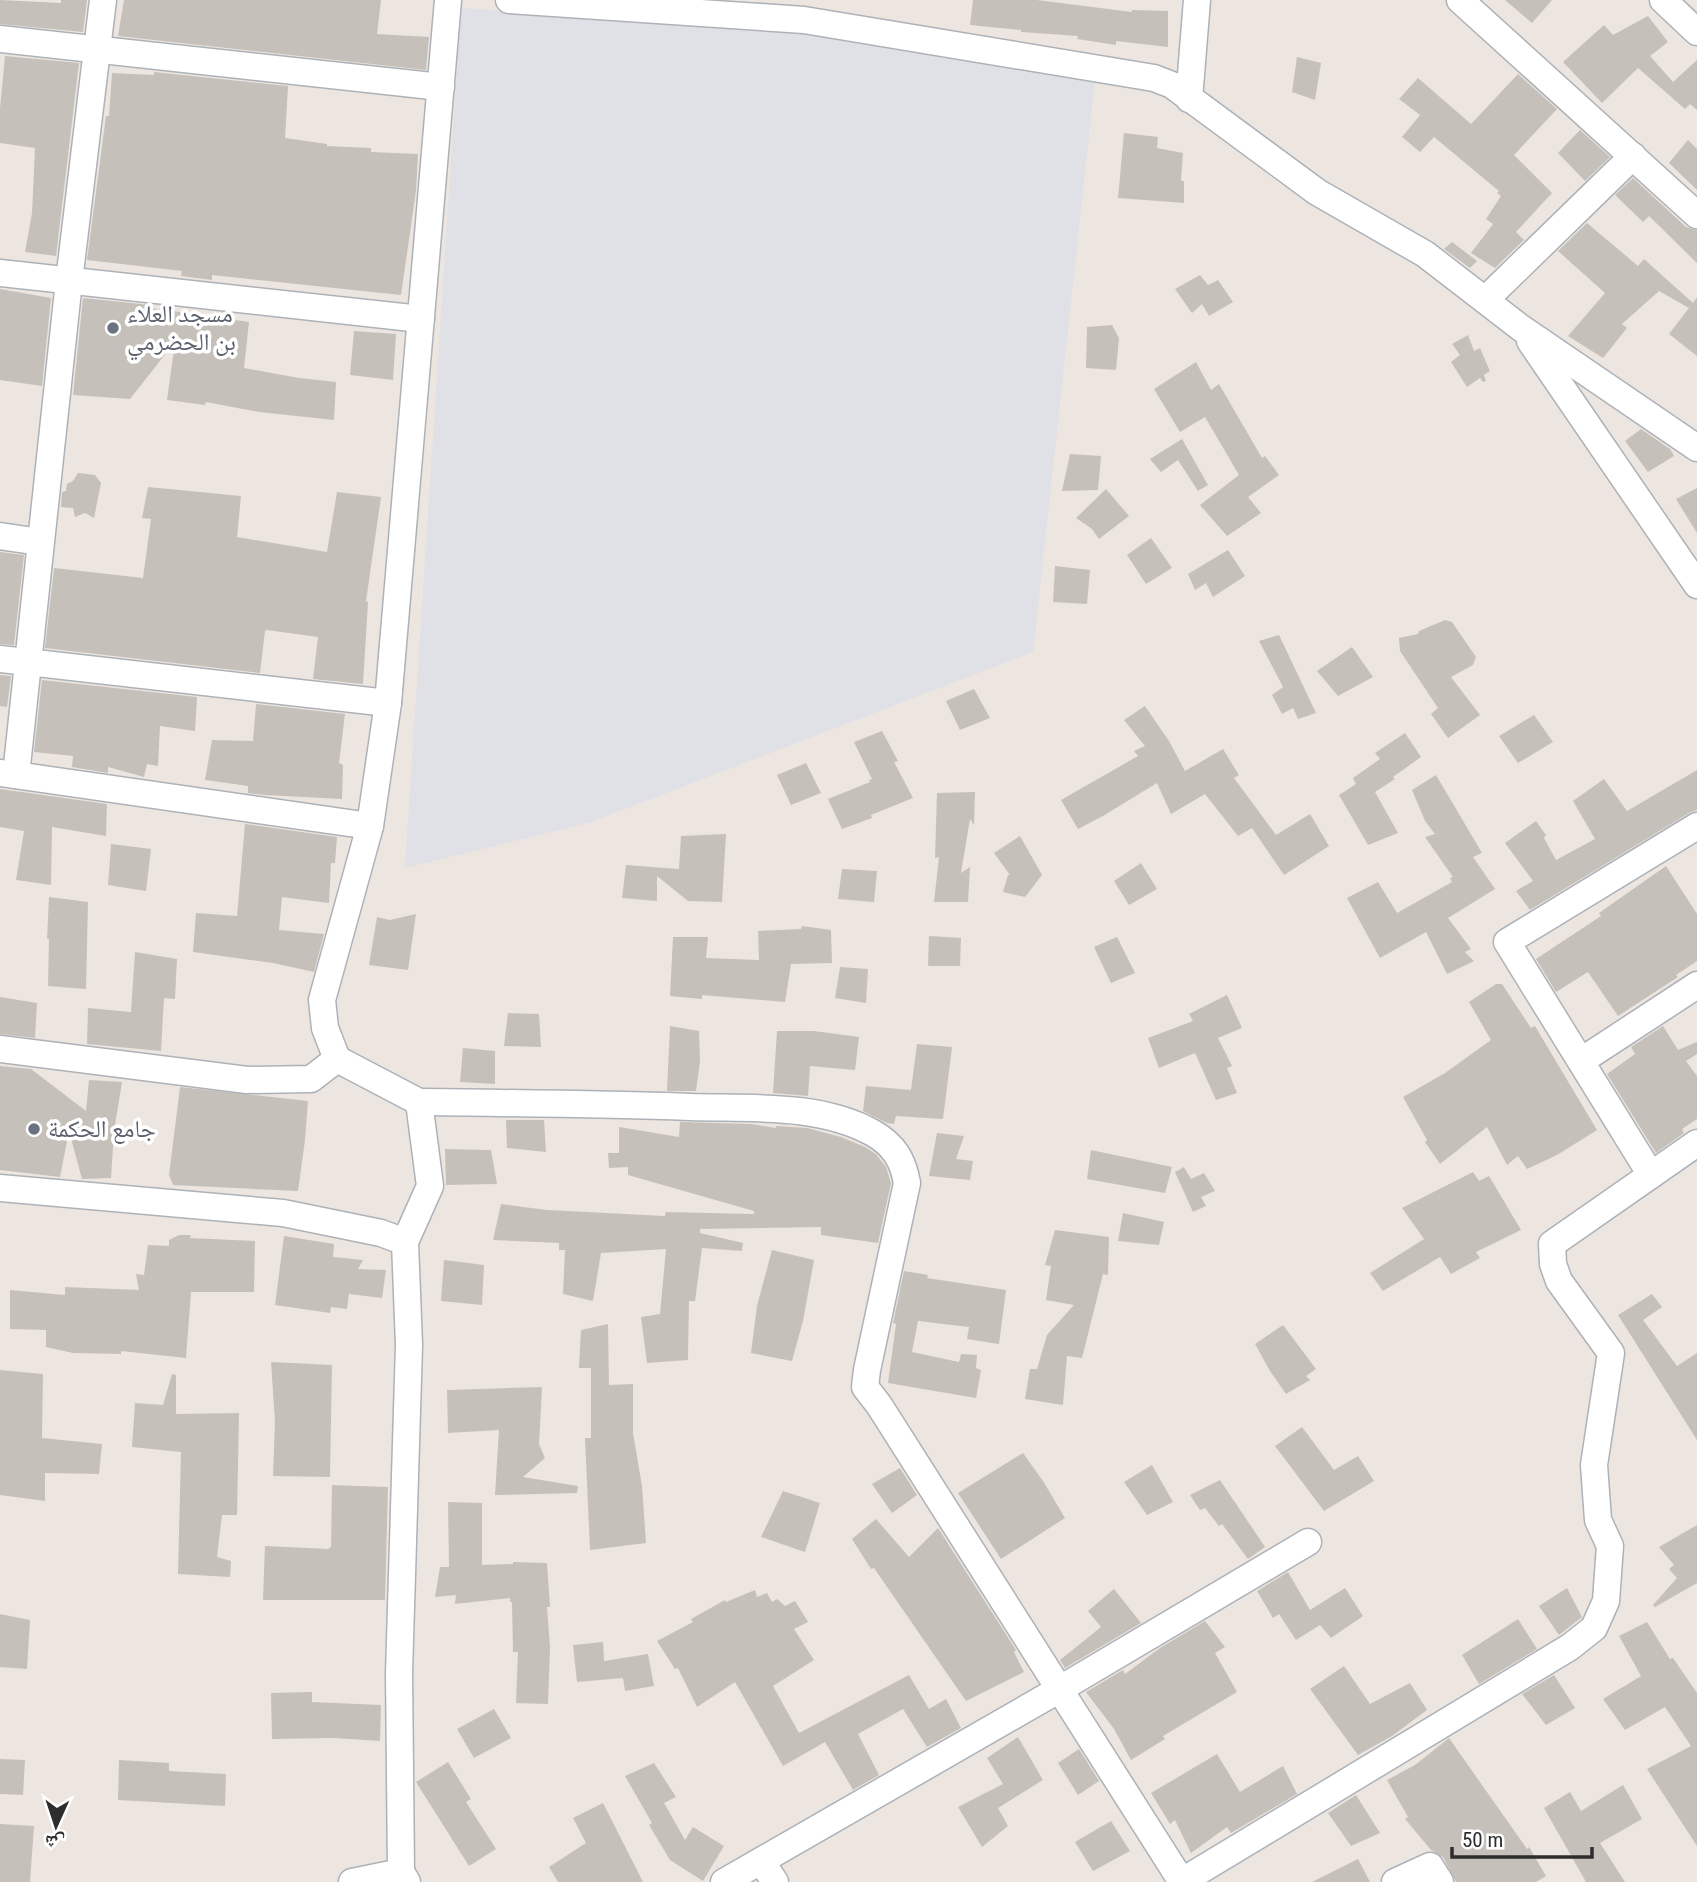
<svg xmlns="http://www.w3.org/2000/svg" width="1697" height="1882" font-family="'Roboto Condensed','Noto Naskh Arabic',sans-serif">
	<rect width="100%" height="100%" fill="#ede5e0"/>
	<path fill="#e0e0e7" d="M461 8 817 35 1095 80 1033 652 591 822 405 868Z"/>
	<g fill="#c6c0bb">
		<path d="M0 0 61 3V0H87L83 32 0 24Z"/>
		<path d="M124 0H381L377 34 429 37 426 70 118 36Z"/>
		<path d="M973 0H1037L1132 12V10L1168 11V47L1116 41V45L1077 39 1078 36 1021 32V30L970 25Z"/>
		<path d="M1505 0H1552L1532 23Z"/>
		<path d="M1648 16 1668 42 1650 56 1673 82 1697 60V110L1690 104 1685 109 1638 68 1602 103 1563 62 1604 25 1613 35Z"/>
		<path d="M5 56 79 63 56 256 25 252 32 213 35 148 0 143V108Z"/>
		<path d="M1297 57 1321 63 1315 100 1292 92Z"/>
		<path d="M154 72 288 86 285 138 327 144V146L371 148V152L418 154 416 191 401 295 212 275V280L181 276 182 271 87 260 106 116H109L112 73 154 75Z"/>
		<path d="M1518 74 1557 109 1514 155 1552 193 1516 232 1524 240 1495 268 1471 253 1493 224 1486 219 1501 196 1497 193 1499 191 1434 137 1420 152 1402 137 1420 115 1399 99 1418 78 1471 124Z"/>
		<path d="M1580 130 1610 157 1585 181 1558 153Z"/>
		<path d="M1124 133 1158 137 1157 148 1183 153 1181 181H1184V203L1118 198Z"/>
		<path d="M1688 140 1697 149V190L1669 163Z"/>
		<path d="M1633 178 1686 227 1697 230V263L1649 216 1643 222 1615 195Z"/>
		<path d="M1587 223 1638 266 1644 259 1693 303 1697 297V356L1669 334 1689 308 1659 291 1622 324 1627 328 1603 358 1568 336 1605 293 1558 251Z"/>
		<path d="M1452 242 1477 261 1470 268 1444 249Z"/>
		<path d="M1200 275 1208 285 1218 280 1233 302 1209 316 1202 304 1192 313 1175 289Z"/>
		<path d="M0 289 51 298 42 386 0 380Z"/>
		<path d="M83 298 151 305V308L249 322 244 368 299 378 336 382 334 420 259 412 206 402 205 405 167 400 175 342 130 399 73 395Z"/>
		<path d="M1112 325 1119 338 1116 370 1086 368 1087 327Z"/>
		<path d="M354 331 396 334 393 380 350 375Z"/>
		<path d="M1468 335 1474 351 1480 348 1490 371 1484 375 1486 381 1483 382 1480 378 1467 387 1451 362 1460 355 1452 344Z"/>
		<path d="M1196 362 1211 390 1219 384 1262 458 1265 456 1279 475 1248 497 1261 513 1227 536 1200 505 1239 475 1205 417 1180 432 1154 389Z"/>
		<path d="M1641 429 1670 449 1674 456 1648 472 1625 441Z"/>
		<path d="M1182 439 1208 485 1198 491 1178 460 1161 472 1150 459Z"/>
		<path d="M1070 454 1101 456 1098 490 1062 491Z"/>
		<path d="M78 473 95 475 101 483 94 518 85 513 75 517 73 508 61 507 62 492 66 491 67 484 73 481Z"/>
		<path d="M148 487 241 496 237 537 327 552 337 492 381 497 366 601 368 602 363 684 313 679 318 637 267 630 265 631 260 673 45 648 54 568 143 578 151 519 142 518Z"/>
		<path d="M1697 488V533L1676 499Z"/>
		<path d="M1106 489 1129 516 1099 539 1092 529 1076 518Z"/>
		<path d="M1151 538 1172 568 1146 584 1127 555Z"/>
		<path d="M1228 550 1245 576 1213 597 1206 583 1195 590 1188 574Z"/>
		<path d="M0 552 24 555 14 645 0 644Z"/>
		<path d="M1055 566 1090 570 1087 604 1053 602Z"/>
		<path d="M1445 620 1452 622 1476 657 1473 665 1451 677 1480 715 1448 738 1431 714 1438 708 1400 651 1399 638 1418 634 1419 631Z"/>
		<path d="M1279 635 1316 713 1298 719 1293 708 1282 714 1272 695 1283 687 1259 641Z"/>
		<path d="M1352 647 1373 677 1338 696 1317 671Z"/>
		<path d="M0 675 11 676 7 707 0 706Z"/>
		<path d="M42 680 197 697 195 731 160 726 158 766 147 764 144 777 108 767V773L72 767 73 756 34 752Z"/>
		<path d="M974 689 990 718 960 730 946 701Z"/>
		<path d="M256 704 345 714 339 763 343 765 342 799 265 795 248 793V786L205 780 212 740 253 741Z"/>
		<path d="M1145 706 1169 741 1185 771 1223 749 1239 775 1234 778 1276 835 1310 814 1329 846 1284 875 1252 828 1238 836 1205 794 1171 814 1157 783 1103 816 1078 829 1061 800 1138 756 1134 751 1145 746 1124 720Z"/>
		<path d="M1534 715 1553 742 1518 763 1499 736Z"/>
		<path d="M882 731 898 761 894 762 913 798 871 815 872 818 842 829 828 799 870 782 869 780 872 779 854 742Z"/>
		<path d="M1405 733 1421 757 1393 777 1395 779 1375 792 1398 833 1368 845 1339 795 1356 784 1353 778 1380 759 1375 753Z"/>
		<path d="M806 763 821 793 791 805 777 775Z"/>
		<path d="M1697 770V810L1689 813 1530 910 1516 891 1533 881 1505 843 1536 821 1546 835 1544 838 1556 860 1595 839 1573 801 1604 779 1627 811Z"/>
		<path d="M1436 775 1482 853 1473 857 1495 889 1448 918 1471 949 1465 952 1474 961 1447 974 1426 932 1380 958 1347 898 1378 882 1397 913 1452 882 1450 878 1453 877 1425 837 1435 834 1425 821 1412 790Z"/>
		<path d="M0 789 107 804 106 836 52 827 51 885 16 880 24 831 0 827Z"/>
		<path d="M975 792 974 825 970 819 961 873 970 867 968 902H934L939 857 935 858 937 793Z"/>
		<path d="M245 824 337 837 335 863H331L329 903 282 897 279 930 324 934 314 972 273 963 193 952 196 913 237 916Z"/>
		<path d="M726 834 722 902 688 901 657 876V901L622 898 626 865 679 869 681 836Z"/>
		<path d="M1020 836 1042 875 1025 897 1003 892 1008 875H1010L994 853Z"/>
		<path d="M111 844 151 849 146 891 108 885Z"/>
		<path d="M1141 863 1157 889 1129 905 1114 881Z"/>
		<path d="M1666 866 1697 914V961L1676 975 1678 977 1618 1016 1588 972 1556 992 1536 959 1601 916 1599 913Z"/>
		<path d="M842 869 877 871 874 902 838 899Z"/>
		<path d="M49 897 88 902 86 989 48 986 49 939H47Z"/>
		<path d="M416 914 408 970 369 965 377 917 390 920Z"/>
		<path d="M802 926 831 930 832 963 791 964 785 1002 702 995V999L670 996 673 937H708L706 958 759 960 758 931 801 929Z"/>
		<path d="M929 936 961 938 960 966H928Z"/>
		<path d="M1117 937 1135 973 1111 983 1094 947Z"/>
		<path d="M135 952 177 959 175 999 164 998 161 1051 87 1044 88 1008 131 1012Z"/>
		<path d="M840 967 868 969 866 1003 835 998Z"/>
		<path d="M1496 984H1502L1531 1028 1535 1026 1597 1130 1557 1155 1527 1169 1518 1156 1507 1165 1487 1127 1440 1164 1425 1142 1427 1140 1403 1097 1445 1073 1491 1040 1469 1002Z"/>
		<path d="M1227 995 1242 1028 1218 1038 1232 1066 1227 1068 1237 1093 1216 1100 1195 1053 1159 1068 1148 1038 1193 1021 1189 1014Z"/>
		<path d="M0 997 37 1003 35 1038 0 1034Z"/>
		<path d="M508 1013 539 1014 541 1047 504 1046Z"/>
		<path d="M670 1026 699 1031 700 1061 696 1091H667Z"/>
		<path d="M1663 1026 1678 1050 1697 1042V1054L1686 1061 1697 1076V1119L1682 1129 1684 1133 1656 1153 1607 1074 1635 1054 1631 1047Z"/>
		<path d="M777 1031H814L859 1037 855 1070 810 1066 808 1096 773 1093Z"/>
		<path d="M917 1044 952 1047 943 1119 896 1116 894 1124 887 1123 863 1111 866 1086 911 1090Z"/>
		<path d="M463 1048 495 1051V1084L460 1082Z"/>
		<path d="M0 1066 31 1069 86 1111 89 1080 122 1082 114 1131 111 1178 82 1179 69 1131 60 1177 0 1170Z"/>
		<path d="M180 1087 308 1101 305 1140 298 1191 173 1185 169 1175Z"/>
		<path d="M506 1120H544L546 1152 507 1148Z"/>
		<path d="M680 1122 751 1124 776 1128V1126L807 1128 841 1137 865 1147 876 1154 886 1167 891 1183 878 1243 821 1235V1227L700 1229V1233L743 1243 742 1251 702 1248 695 1301H689L688 1360 647 1363 641 1317 660 1314 666 1249 601 1253 593 1301 563 1294 565 1250H559V1243L493 1240 501 1204 547 1210 665 1216 666 1212 754 1214V1211L628 1175V1167L609 1168 608 1153H619V1127L679 1137Z"/>
		<path d="M937 1133 964 1136 956 1159 973 1161 970 1180 929 1176Z"/>
		<path d="M445 1149 491 1150 497 1184 446 1185Z"/>
		<path d="M1091 1150 1172 1167 1165 1193 1087 1179Z"/>
		<path d="M1184 1167 1191 1179 1204 1173 1215 1191 1201 1197 1206 1206 1193 1212 1175 1172Z"/>
		<path d="M1473 1172 1479 1181 1489 1176 1521 1230 1476 1252 1480 1258 1451 1274 1440 1257 1383 1291 1370 1273 1424 1239 1402 1208Z"/>
		<path d="M1123 1213 1164 1222 1159 1245 1118 1241Z"/>
		<path d="M1055 1230 1109 1237 1108 1275 1103 1274 1082 1358 1067 1356 1063 1405 1025 1399 1030 1369H1037L1047 1335 1074 1305 1046 1300 1051 1266 1045 1265Z"/>
		<path d="M179 1235H191L190 1238 255 1241 254 1292H191L186 1358 121 1351V1354L73 1353 46 1347V1330L10 1329V1290L65 1295V1287L139 1290 136 1274 144 1275 148 1245 169 1246V1240Z"/>
		<path d="M284 1236 334 1244 333 1257 363 1260 358 1269 386 1270 382 1298 349 1294 347 1309 331 1307 330 1313 275 1305Z"/>
		<path d="M772 1250 814 1260 803 1321 792 1361 751 1353 757 1306Z"/>
		<path d="M444 1260 484 1265 482 1305 441 1301Z"/>
		<path d="M904 1271 928 1275 927 1278 1006 1290 999 1344 967 1339 969 1327 918 1321 912 1352 959 1362 961 1354 977 1355 976 1368 981 1370 976 1398 888 1383 896 1324 893 1323Z"/>
		<path d="M1652 1294 1662 1307 1643 1320 1677 1366 1697 1353V1440L1618 1315Z"/>
		<path d="M608 1324 609 1385 633 1384V1433L642 1486 646 1543 590 1550 585 1438H591V1368H579L581 1330Z"/>
		<path d="M1283 1325 1316 1369 1306 1376 1310 1380 1286 1394 1270 1371 1255 1344Z"/>
		<path d="M271 1362 332 1365 330 1477 273 1476 275 1422Z"/>
		<path d="M0 1370 43 1374 42 1438 102 1444 99 1474 45 1473V1501L0 1495Z"/>
		<path d="M172 1374 176 1375V1414L239 1413 237 1515H222L217 1557 231 1561 230 1577 178 1574 181 1452 132 1447 135 1403 163 1405Z"/>
		<path d="M542 1387 539 1444 545 1458 523 1477 578 1486 577 1493 495 1495 499 1430 448 1433 447 1390Z"/>
		<path d="M1302 1427 1334 1470 1358 1456 1374 1481 1324 1511 1275 1446Z"/>
		<path d="M1023 1453 1043 1481 1065 1518 1001 1559 958 1493Z"/>
		<path d="M1152 1465 1173 1502 1147 1515 1124 1482Z"/>
		<path d="M900 1468 917 1495 892 1513 872 1484Z"/>
		<path d="M1220 1480 1265 1547 1248 1559 1222 1524 1219 1526 1205 1508 1200 1510 1190 1495Z"/>
		<path d="M332 1485 388 1487 385 1600H263L265 1546 328 1549 331 1547Z"/>
		<path d="M783 1491 820 1503 805 1552 761 1537Z"/>
		<path d="M448 1502 482 1503V1565L513 1564V1562L547 1563 550 1607H547L550 1647 548 1704 516 1703 518 1652H513L512 1602H510V1598L455 1604 456 1595 435 1597 440 1567H449Z"/>
		<path d="M876 1519 909 1557 938 1528 1016 1650 1014 1652 1024 1672 966 1701 874 1568 871 1569 852 1539Z"/>
		<path d="M1697 1525V1583L1655 1607 1653 1605 1677 1578 1669 1569 1674 1565 1659 1547Z"/>
		<path d="M1288 1572 1310 1610 1345 1588 1363 1616 1331 1638 1320 1625 1296 1640 1279 1614 1273 1618 1257 1591Z"/>
		<path d="M1567 1588 1582 1617 1559 1635 1539 1606Z"/>
		<path d="M1114 1589 1141 1623 1065 1668 1060 1660 1101 1627 1088 1611Z"/>
		<path d="M755 1590 757 1597 767 1593 772 1602 777 1599 785 1606 795 1601 808 1622 794 1629 814 1660 773 1686 799 1733 909 1675 929 1709 946 1699 961 1728 927 1747 903 1709 858 1734 879 1775 853 1790 825 1742 783 1766 735 1682 697 1707 678 1668 675 1669 657 1641 693 1622 691 1619 725 1600 726 1602Z"/>
		<path d="M0 1614 30 1620 27 1669 0 1667Z"/>
		<path d="M1518 1619 1537 1649 1479 1684 1462 1655Z"/>
		<path d="M1205 1621 1225 1647 1215 1653 1237 1692 1163 1736 1165 1739 1131 1760 1114 1729 1086 1692 1123 1670 1125 1674 1160 1648Z"/>
		<path d="M1647 1622 1670 1659 1673 1658 1697 1693V1846L1647 1769 1691 1746 1665 1707 1625 1730 1603 1699 1641 1676 1619 1636Z"/>
		<path d="M603 1642 604 1661 648 1654 654 1686 625 1691 623 1678 577 1682 573 1645Z"/>
		<path d="M1344 1666 1370 1704 1410 1683 1427 1710 1392 1736 1358 1755 1310 1689Z"/>
		<path d="M1554 1675 1575 1708 1546 1725 1522 1694Z"/>
		<path d="M312 1692V1702L381 1705 380 1741 334 1738 272 1739 271 1693Z"/>
		<path d="M494 1709 511 1738 474 1758 457 1729Z"/>
		<path d="M1018 1737 1043 1780 998 1808 1008 1826 982 1847 958 1807 1003 1784 987 1758Z"/>
		<path d="M1449 1738 1527 1849 1529 1847 1546 1876 1536 1882H1456L1443 1857 1431 1850 1405 1819 1408 1817 1387 1780 1415 1765Z"/>
		<path d="M1079 1749 1099 1781 1078 1795 1058 1763Z"/>
		<path d="M1217 1754 1240 1792 1283 1766 1297 1794 1231 1833 1227 1827 1191 1853 1175 1820 1170 1824 1151 1793Z"/>
		<path d="M0 1759 25 1760 23 1795 0 1794Z"/>
		<path d="M119 1760 169 1763V1771L226 1774 225 1806 118 1800Z"/>
		<path d="M448 1762 471 1799 466 1802 496 1849 469 1866 416 1782Z"/>
		<path d="M654 1763 676 1797 664 1803 685 1840 693 1827 724 1846 703 1881 670 1860 649 1825 652 1823 625 1776Z"/>
		<path d="M1623 1785 1642 1819 1600 1843 1625 1882H1586L1544 1808 1570 1792 1581 1811Z"/>
		<path d="M1356 1795 1380 1833 1351 1846 1328 1813Z"/>
		<path d="M603 1803 643 1882H558L549 1867 586 1843 573 1818Z"/>
		<path d="M1111 1821 1130 1851 1093 1871 1075 1842Z"/>
		<path d="M0 1824 34 1826 30 1882H0Z"/>
		<path d="M1358 1859 1370 1882H1312Z"/>
	</g>
	<g fill="none" stroke-linecap="round" stroke-linejoin="round">
		<g stroke="#adb2b8" stroke-width="29">
			<g id="minor">
				<path d="M509 0 804 20 1154 78 1172 85 1317 192 1425 254 1521 328 1697 448"/>
				<path d="M1460 0 1697 215"/>
				<path d="M1663 0 1697 32"/>
				<path d="M0 39 441 87"/>
				<path d="M1189 99 1197 0"/>
				<path d="M0 273 421 319"/>
				<path d="M1485 300 1633 156"/>
				<path d="M1530 341 1697 585"/>
				<path d="M0 536 40 542"/>
				<path d="M0 659 388 703"/>
				<path d="M1 773 370 826"/>
				<path d="M16 775 69 281 103 0"/>
				<path d="M0 1049 247 1080 311 1079 337 1059 419 1102 430 1186 405 1242"/>
				<path d="M337 1059 325 1028 322 1000 370 826 388 703 448 0"/>
				<path d="M1581 1061 1697 985"/>
				<path d="M419 1102C509 1103 600 1104 690 1107 750 1109 819 1103 873 1133 894 1145 903 1160 907 1183L867 1370 865 1387 879 1405 1182 1882"/>
				<path d="M1651 1175 1507 942 1697 826"/>
				<path d="M0 1188 283 1213 381 1233 405 1242 409 1345 399 1673 401 1872"/>
				<path d="M761 1861 775 1882"/>
				<path d="M352 1882 401 1872 407 1882"/>
				<path d="M724 1882 1060 1689 1308 1542"/>
				<path d="M1181 1882 1570 1647 1594 1628 1606 1601 1610 1546 1598 1520 1594 1465 1611 1353 1559 1281 1553 1264 1552 1244 1697 1143"/>
				<path d="M1395 1882 1430 1866 1440 1882"/>
			</g>
		</g>
		<use href="#minor" stroke="#fff" stroke-width="26"/>
	</g>
	<g fill="#6b7280" stroke="#fff" stroke-width="2.5">
		<circle cx="113" cy="328" r="7"/>
		<circle cx="34" cy="1129" r="7"/>
	</g>
	<g text-anchor="middle" dominant-baseline="central" stroke-width="7" stroke-linejoin="round" paint-order="stroke">
		<g font-size="24" fill="#5b616d" stroke="#fff" text-anchor="start">
			<text x="127" y="314">مسجد العلاء<tspan x="127" dy="28">بن الحضرمي</tspan></text>
			<text x="48" y="1129">جامع الحكمة</text>
		</g>
	</g>
	<g transform="translate(56 1826) rotate(183)" stroke="#ffffff" stroke-width="5" paint-order="stroke">
	<path d="M0-5L12 26L0 18L-12 26Z" fill="#2d2d2d"/>
	<text y="-10" font-size="19" font-weight="bold" text-anchor="middle" fill="#2d2d2d">ش</text>
	</g>
	<path d="M1452 1847v10h140v-10" fill="none" stroke="#2d2d2d" stroke-width="3.5"/>
	<text x="1462" y="1847" font-size="21" fill="#2d2d2d" stroke="#ffffff" stroke-width="5" paint-order="stroke">50 m</text>
</svg>
